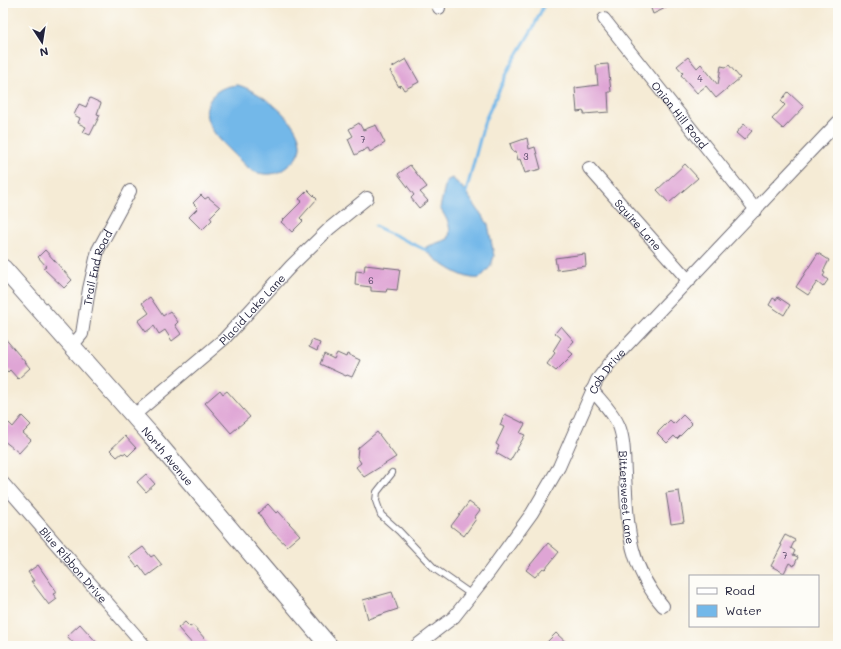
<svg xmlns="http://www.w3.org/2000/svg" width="841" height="649" font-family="Mali,sans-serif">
	<rect width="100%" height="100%" fill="#fdfcf7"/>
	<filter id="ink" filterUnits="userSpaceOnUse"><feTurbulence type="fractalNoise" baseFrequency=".025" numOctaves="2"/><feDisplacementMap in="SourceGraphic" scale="8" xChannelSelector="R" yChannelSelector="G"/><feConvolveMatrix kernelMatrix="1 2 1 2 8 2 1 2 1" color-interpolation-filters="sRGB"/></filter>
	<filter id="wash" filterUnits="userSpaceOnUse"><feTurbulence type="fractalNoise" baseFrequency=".012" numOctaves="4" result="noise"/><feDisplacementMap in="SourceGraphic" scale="16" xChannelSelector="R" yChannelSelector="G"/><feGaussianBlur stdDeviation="0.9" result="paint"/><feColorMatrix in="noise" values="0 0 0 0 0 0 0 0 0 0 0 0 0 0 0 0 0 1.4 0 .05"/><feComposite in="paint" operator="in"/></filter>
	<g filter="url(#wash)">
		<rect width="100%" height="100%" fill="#f5ebd5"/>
		<g fill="#73b8e9" stroke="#4a6d92">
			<path d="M238 85C264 92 325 138 289 165 281 172 274 175 264 174 248 173 242 161 231 151 218 138 198 119 210 100 216 89 226 86 238 85Z"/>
			<path d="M452 178 462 187 488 224 494 256 491 266 480 278C464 281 439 263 427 252L426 247 448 239C453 227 446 218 440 208L446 181Z"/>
		</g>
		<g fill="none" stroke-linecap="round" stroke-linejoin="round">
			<g stroke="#73b8e9" stroke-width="3">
				<path d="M465 196 485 120 511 65 533 28 545 3"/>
				<path d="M375 226 430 252"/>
			</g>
		</g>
		<g id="blocks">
			<g fill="#dfa5d5">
				<path d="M649 3H676L653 14Z"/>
				<path d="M688 57 697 68 701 64 718 85 721 66 726 67 729 65 740 78 716 98 706 86 697 93 681 75 683 73 677 66Z"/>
				<path d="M406 59 419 82 404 90 401 85 399 87 390 71 392 69 391 68Z"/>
				<path d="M608 64 611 92H608L609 112 584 114V111L577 112 575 88 598 85 596 65Z"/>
				<path d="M788 92 804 107 783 129 772 119 785 105 781 101Z"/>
				<path d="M90 98 101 103 97 114 100 115 90 135 83 132 86 127 78 123 80 118 74 115 79 104 86 107Z"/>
				<path d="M359 123 363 130 376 125 385 143 370 152 368 148 355 155 348 139 353 136 349 129Z"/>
				<path d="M744 124 752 131 744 140 736 133Z"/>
				<path d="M527 138 529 149 535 147 541 169 525 173 520 159 518 160 516 151 513 152 510 144Z"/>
				<path d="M685 164 698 178 669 203 657 190Z"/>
				<path d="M410 165 427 187 420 192 428 201 419 208 411 198 414 195 398 174Z"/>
				<path d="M308 190 317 199 300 218 303 221 292 232 281 222 302 201 299 199Z"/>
				<path d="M201 195 205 199 208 197 220 207 210 217 212 220 202 230 189 217 198 208 193 203Z"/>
				<path d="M45 250 72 280 64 288 43 268 46 266 38 257Z"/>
				<path d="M818 253 829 260 823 272 825 273 823 276 828 280 823 287 817 282 808 295 796 287Z"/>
				<path d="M585 254 586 266 557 270 555 258Z"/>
				<path d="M365 265 400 269 397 290 387 289 386 292 371 291V287L355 285 356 271 364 272Z"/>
				<path d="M150 297 163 316 170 311 178 322 175 325 181 334 172 341 165 330 159 334 154 326 146 332 138 321 149 313 142 303Z"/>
				<path d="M778 297 790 305 784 315 769 305 773 298 776 300Z"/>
				<path d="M561 326 574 341 567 349 573 354 556 371 547 364 555 353 553 351 561 338 555 333Z"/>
				<path d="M3 336 30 368 18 379 10 370 8 372 3 367Z"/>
				<path d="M312 340 320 343 317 351 309 347Z"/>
				<path d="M337 353 346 357 347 354 360 360 352 377 347 375 346 376 320 364 324 354 334 359Z"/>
				<path d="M220 390 223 394 227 391 250 417 231 433 205 403Z"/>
				<path d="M505 414 525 424 520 433 525 435 510 461 496 453 499 446 496 444 504 427 500 425Z"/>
				<path d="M683 415 692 424 677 439 674 436 667 443 657 433 670 420 674 424Z"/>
				<path d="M22 416 31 425 23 433 31 440 19 453 3 440V430L9 423 13 427Z"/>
				<path d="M377 432 396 457 364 477 356 467 361 463 357 457 358 448Z"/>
				<path d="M125 436 136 448 128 456 125 453 123 454 122 453 117 457 110 450Z"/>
				<path d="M146 474 155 484 146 492 137 482Z"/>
				<path d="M679 491 684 522 671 524 666 493Z"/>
				<path d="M469 502 480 510 474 518 476 519 464 536 451 526Z"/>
				<path d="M268 504 276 513 278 511 300 535 287 546 269 529 258 513Z"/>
				<path d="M785 535 795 540 791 548 795 551 793 555 798 557 794 566 789 563 784 573 771 566 782 545 780 544Z"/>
				<path d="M548 543 559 552 546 568 545 569 543 568 535 577 526 570Z"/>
				<path d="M143 547 151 557 154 555 162 565 147 576 139 565 137 567 129 557Z"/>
				<path d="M38 565 57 592 53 594 57 599 49 605 31 581H34L28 572Z"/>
				<path d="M392 592 398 609 368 619 363 600Z"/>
				<path d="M185 622 190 627 193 625 211 646H194L178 628Z"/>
				<path d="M80 624 100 646H76L67 636Z"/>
				<path d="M556 633 570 646H543Z"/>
			</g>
		</g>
	</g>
	<g filter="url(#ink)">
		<use href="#blocks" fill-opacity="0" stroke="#6c6871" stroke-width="1"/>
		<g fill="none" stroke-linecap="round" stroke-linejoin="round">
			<g stroke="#6c6871" stroke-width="8">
				<path id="lane" d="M392 473 377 492 376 501 381 515 399 531 435 569 472 595"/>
			</g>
			<g stroke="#6c6871" stroke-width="14">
				<g id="street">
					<path d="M438 3 439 8"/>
					<path id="s1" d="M604 19 756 210"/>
					<path id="s2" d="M589 168 689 281"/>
					<path id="s3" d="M72 346 82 334 89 289 98 250 130 191"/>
					<path id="s4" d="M592 390C601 401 613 412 619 426 625 441 624 459 625 474 628 527 627 563 663 606"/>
					<path id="s5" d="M133 416 224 339 291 266 330 228 367 198"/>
					<path id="s6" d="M3 483 145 646"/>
					<path id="s7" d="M416 646 454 617 490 571 532 513 559 467 597 380 610 363 838 122"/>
				</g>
			</g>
			<g stroke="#6c6871" stroke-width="19">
				<g id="secondary">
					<path id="s8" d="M3 268 149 433 329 646"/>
				</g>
			</g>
			<use href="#lane" stroke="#fff" stroke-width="6"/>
			<use href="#street" stroke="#fff" stroke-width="12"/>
			<use href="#secondary" stroke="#fff" stroke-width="17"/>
		</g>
	</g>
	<g text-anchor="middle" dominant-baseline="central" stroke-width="4" stroke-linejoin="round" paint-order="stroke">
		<g font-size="9" fill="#514362">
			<text x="700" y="78">4</text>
			<text x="363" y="139">7</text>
			<text x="526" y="156">3</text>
			<text x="371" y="280">6</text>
			<text x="785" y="555">7</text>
		</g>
		<g font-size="11" fill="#22223b" stroke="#fdfcf7">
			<text stroke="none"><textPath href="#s1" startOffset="122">Onion Hill Road</textPath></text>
			<text stroke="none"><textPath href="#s2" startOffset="75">Squire Lane</textPath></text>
			<text stroke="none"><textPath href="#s3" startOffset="84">Trail End Road</textPath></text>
			<text stroke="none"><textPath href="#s5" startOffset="160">Placid Lake Lane</textPath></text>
			<text stroke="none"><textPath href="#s7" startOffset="339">Cob Drive</textPath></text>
			<text stroke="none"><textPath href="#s8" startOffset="250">North Avenue</textPath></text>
			<text stroke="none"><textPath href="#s4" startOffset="117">Bittersweet Lane</textPath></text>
			<text stroke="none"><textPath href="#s6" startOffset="108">Blue Ribbon Drive</textPath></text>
		</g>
	</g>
	<rect width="841" height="649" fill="none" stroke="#fdfcf7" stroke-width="16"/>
	<rect x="689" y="575" width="130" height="52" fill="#fdfcf7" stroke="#a5a5ac"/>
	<rect x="697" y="588" width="20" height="6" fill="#ffffff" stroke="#a5a5ac"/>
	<text x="725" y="595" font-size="12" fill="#22223b">Road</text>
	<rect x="697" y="605" width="20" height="12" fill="#73b8e9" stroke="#a5a5ac"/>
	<text x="725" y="615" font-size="12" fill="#22223b">Water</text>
	<g transform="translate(42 42) rotate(168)" stroke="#fdfcf7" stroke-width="3" paint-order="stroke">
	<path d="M0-3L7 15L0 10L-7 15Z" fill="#22223b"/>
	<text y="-6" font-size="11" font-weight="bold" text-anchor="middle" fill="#22223b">N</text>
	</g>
</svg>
